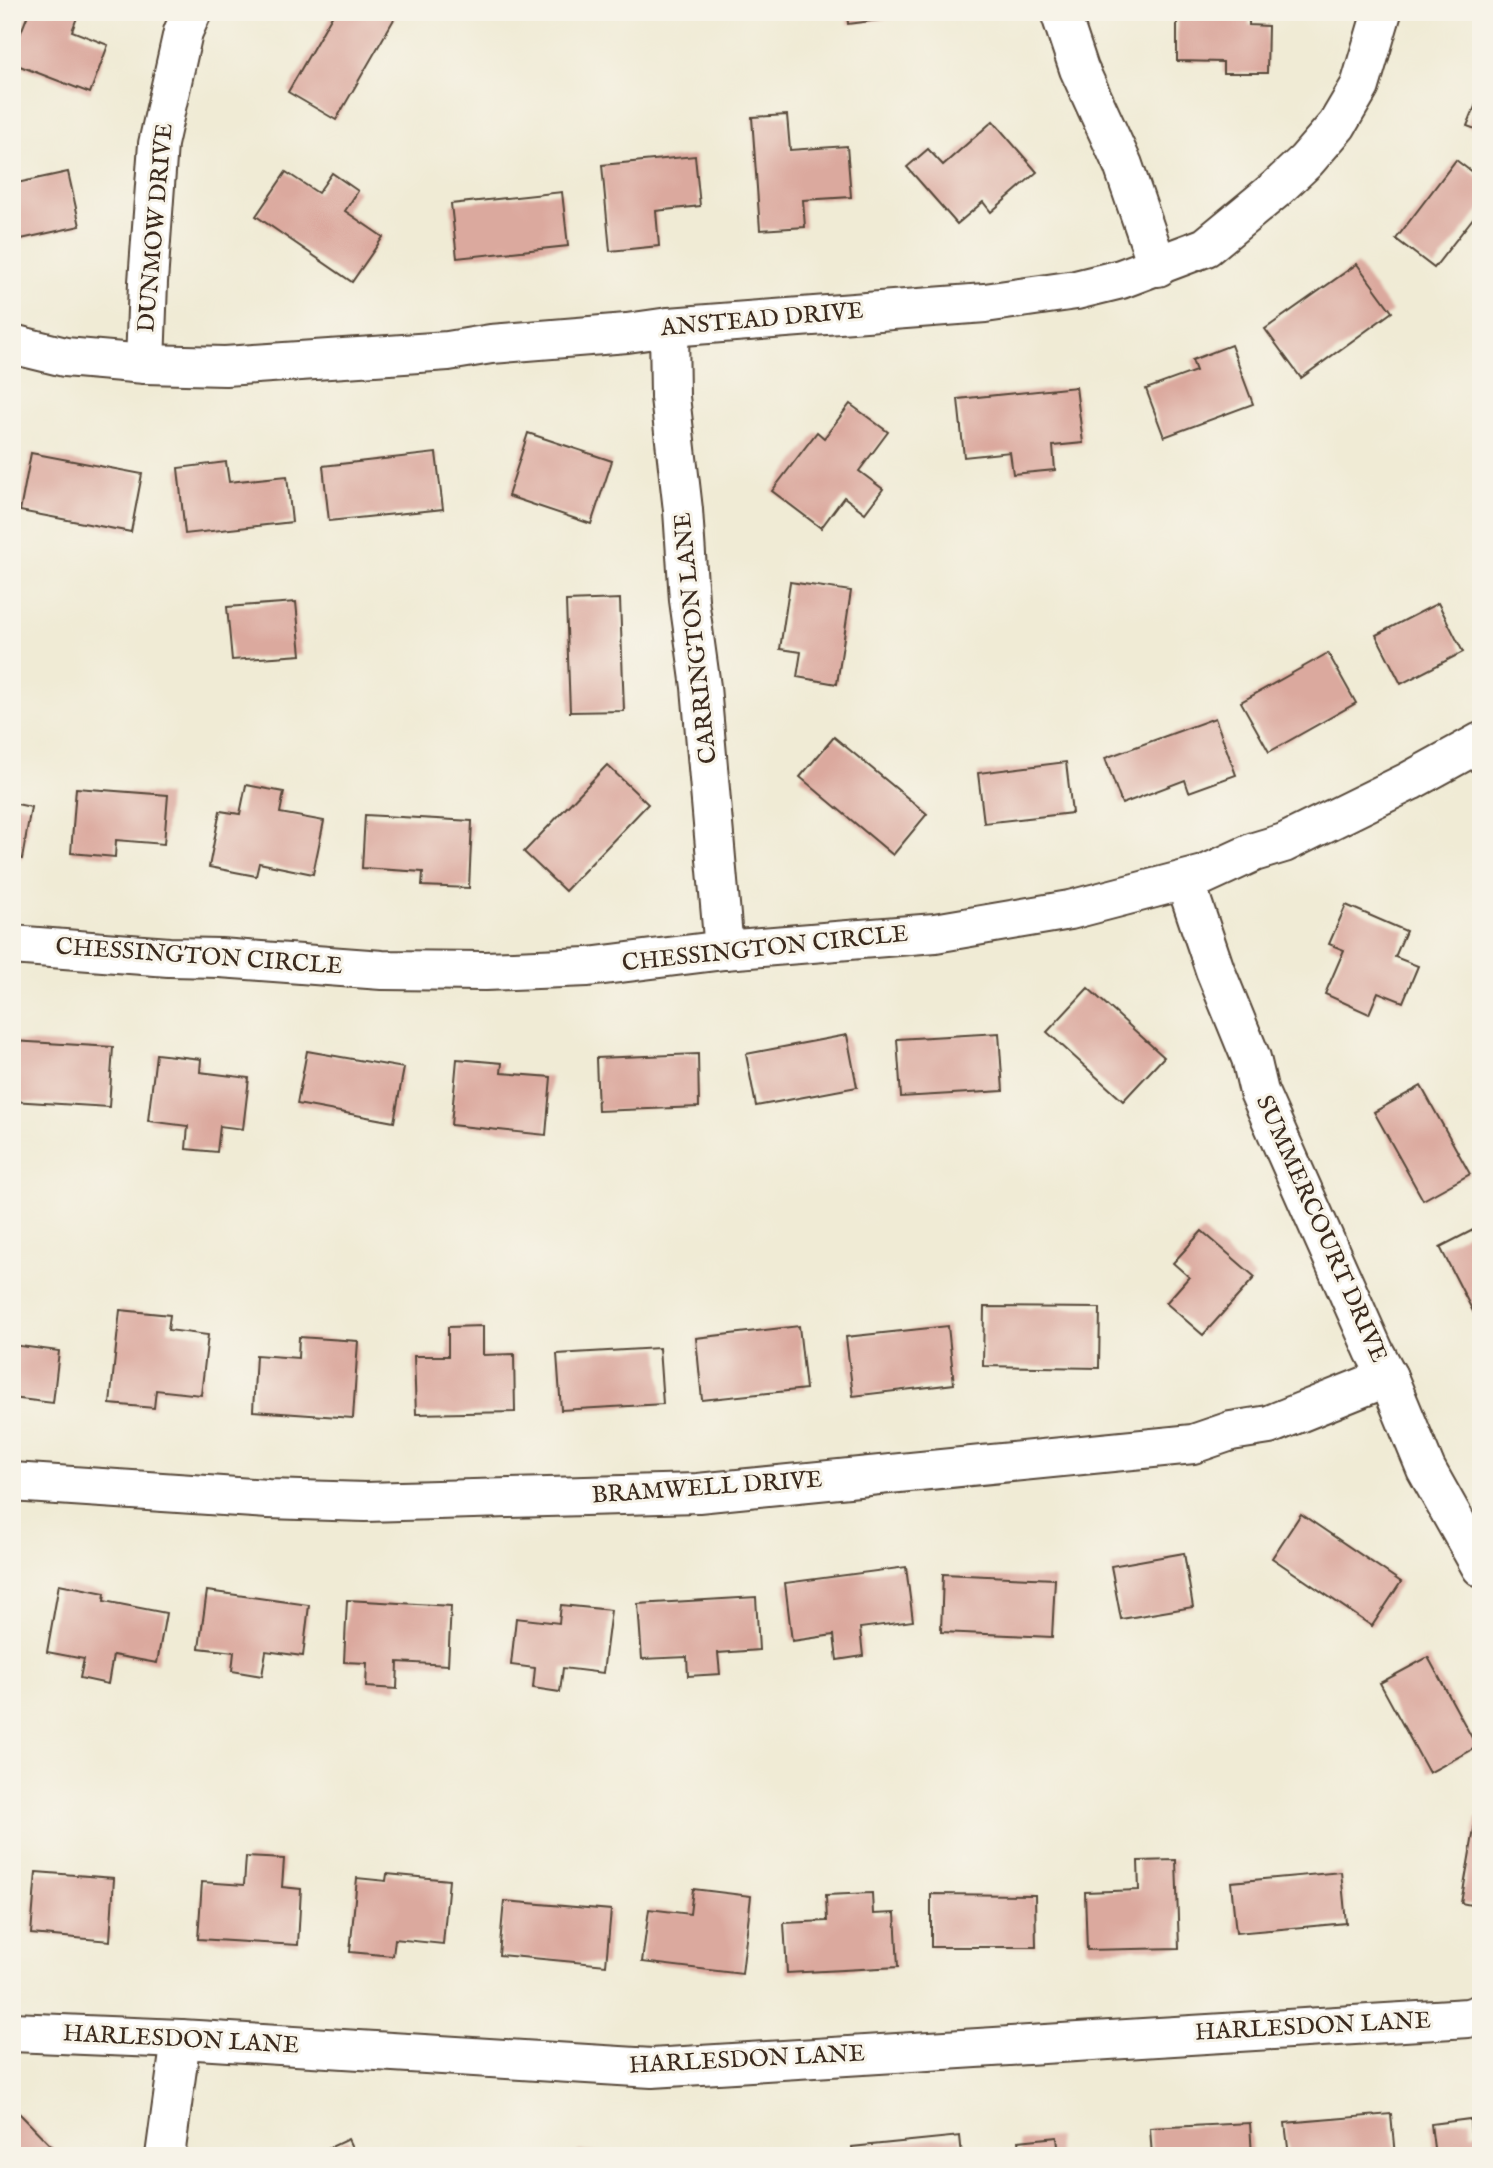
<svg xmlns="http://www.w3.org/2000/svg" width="1493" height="2168" font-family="'IM FELL English',serif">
	<rect width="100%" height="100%" fill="#f7f3e8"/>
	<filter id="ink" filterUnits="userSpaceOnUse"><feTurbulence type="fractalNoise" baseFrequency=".0143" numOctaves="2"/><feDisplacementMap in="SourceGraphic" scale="14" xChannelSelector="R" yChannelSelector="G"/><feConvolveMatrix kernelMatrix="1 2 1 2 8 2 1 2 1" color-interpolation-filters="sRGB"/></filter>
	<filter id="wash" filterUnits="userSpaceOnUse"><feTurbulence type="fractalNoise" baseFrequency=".00686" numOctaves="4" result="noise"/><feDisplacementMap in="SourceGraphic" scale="28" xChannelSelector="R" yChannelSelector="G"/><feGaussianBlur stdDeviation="1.57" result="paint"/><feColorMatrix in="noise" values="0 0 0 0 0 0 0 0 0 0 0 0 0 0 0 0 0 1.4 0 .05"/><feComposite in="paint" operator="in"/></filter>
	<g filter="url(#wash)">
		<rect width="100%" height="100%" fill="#f0ebd5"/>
		<g id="blocks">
			<g fill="#dba99e">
				<path d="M29 12H79L72 31 108 45 90 93 12 63V55Z"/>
				<path d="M334 12 397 14 336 120 288 92Z"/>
				<path d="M847 12H903V17L848 24Z"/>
				<path d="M1177 12H1249V25L1268 26 1267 73H1223V62L1177 61Z"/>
				<path d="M1481 92V131L1467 126Z"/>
				<path d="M787 115 790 150 847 146 851 197 803 200 805 227 760 230 752 117Z"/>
				<path d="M993 121 1037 172 991 212 983 202 957 224 907 167 928 149 943 165Z"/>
				<path d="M695 156 700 206 656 211 659 246 610 251 602 165Z"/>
				<path d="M1456 160 1481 179V208L1434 268 1396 239Z"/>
				<path d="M68 172 80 226 12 241V184Z"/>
				<path d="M286 172 318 193 332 173 358 191 345 211 383 237 352 282 256 216Z"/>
				<path d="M562 192 568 246 457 258 451 204Z"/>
				<path d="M1357 264 1392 312 1301 378 1265 329Z"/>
				<path d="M1231 345 1253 404 1164 437 1146 389 1196 371 1192 360Z"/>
				<path d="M1076 387 1083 443 1053 446 1055 470 1013 474 1010 452 964 457 958 399Z"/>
				<path d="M850 404 888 432 859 471 883 489 865 513 844 497 821 528 772 491 817 432 824 438Z"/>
				<path d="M528 433 612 461 591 524 508 496Z"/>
				<path d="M31 453 142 474 131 532 20 511Z"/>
				<path d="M436 453 443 509 329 521 323 466Z"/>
				<path d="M226 462 229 482 287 476 292 522 185 534 178 468Z"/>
				<path d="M790 582 851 591 837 684 797 677 801 652 780 649Z"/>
				<path d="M620 599 624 711 570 712 566 601Z"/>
				<path d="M296 602 301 655 232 660 227 607Z"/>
				<path d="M1438 603 1463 652 1401 684 1376 635Z"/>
				<path d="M1328 653 1356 703 1269 752 1241 702Z"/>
				<path d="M1215 718 1236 775 1189 792 1185 780 1122 804 1105 758Z"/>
				<path d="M834 737 927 814 893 855 800 777Z"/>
				<path d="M1066 762 1072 813 984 823 978 773Z"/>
				<path d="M607 765 648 804 565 891 524 852Z"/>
				<path d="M246 785 284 792 280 813 324 821 313 874 259 863 256 876 209 867 220 811 240 814Z"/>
				<path d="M76 788 168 795 164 844 116 840 115 857 71 853Z"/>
				<path d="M12 803 31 807 22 859 12 857Z"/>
				<path d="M365 815 472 821 469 888 422 886 423 872 362 868Z"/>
				<path d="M1346 905 1406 931 1395 957 1418 966 1403 1002 1378 992 1369 1014 1325 994 1344 950 1329 944Z"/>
				<path d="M1088 988 1164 1057 1123 1101 1047 1032Z"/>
				<path d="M999 1033 1003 1091 901 1097 897 1039Z"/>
				<path d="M847 1035 857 1087 756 1106 746 1054Z"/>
				<path d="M12 1041 113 1047 109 1107 12 1101Z"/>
				<path d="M307 1051 404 1068 394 1122 297 1104Z"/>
				<path d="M156 1054 201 1059 200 1072 249 1078 243 1129 220 1126 217 1152 186 1149 188 1126 148 1121Z"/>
				<path d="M698 1054 699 1107 598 1111 596 1058Z"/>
				<path d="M457 1059 502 1063 501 1073 551 1077 546 1135 451 1125Z"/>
				<path d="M1421 1086 1470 1174 1423 1200 1374 1112Z"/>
				<path d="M1481 1226V1327L1440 1247Z"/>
				<path d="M1202 1231 1255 1277 1203 1335 1166 1303 1189 1277 1173 1263Z"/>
				<path d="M984 1307 1100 1308 1099 1368 983 1366Z"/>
				<path d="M120 1310 170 1315 168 1330 208 1335 201 1395 156 1390 154 1408 110 1404Z"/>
				<path d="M483 1326V1355L514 1354 515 1412 416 1414 414 1356H448V1327Z"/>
				<path d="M799 1326 806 1389 702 1400 696 1338Z"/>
				<path d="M948 1326 954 1384 853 1396 846 1337Z"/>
				<path d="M299 1337 358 1341 353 1418 253 1411 256 1355 298 1358Z"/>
				<path d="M12 1345 59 1351 53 1403 12 1398Z"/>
				<path d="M659 1348 663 1404 561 1410 557 1354Z"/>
				<path d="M1301 1514 1401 1582 1372 1626 1272 1558Z"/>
				<path d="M1184 1553 1193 1607 1121 1619 1111 1566Z"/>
				<path d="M906 1567 913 1621 860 1628 863 1656 837 1660 834 1635 792 1641 785 1583Z"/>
				<path d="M943 1574 1055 1579 1052 1637 941 1632Z"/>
				<path d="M59 1584 105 1593 104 1601 166 1613 157 1663 113 1655 108 1684 80 1678 84 1659 47 1652Z"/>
				<path d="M207 1591 309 1605 303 1656 266 1651 262 1676 232 1671 234 1652 199 1648Z"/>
				<path d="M756 1597 759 1650 718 1653 720 1674 688 1676 687 1657 642 1659 638 1604Z"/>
				<path d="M347 1600 451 1606 448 1665 398 1662 397 1689 366 1687 367 1663 344 1662Z"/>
				<path d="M561 1605 611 1610 603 1673 563 1668 560 1692 533 1688 535 1668 511 1665 516 1618 559 1623Z"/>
				<path d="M1428 1657 1477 1747 1429 1773 1380 1683Z"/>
				<path d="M1476 1818 1481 1819V1907L1461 1903Z"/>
				<path d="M246 1857 284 1859 282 1887 301 1889 298 1945 198 1939 202 1882 244 1885Z"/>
				<path d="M1176 1860 1179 1948 1087 1950 1085 1892 1139 1890 1138 1861Z"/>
				<path d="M36 1872 114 1878 110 1941 31 1934Z"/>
				<path d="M1341 1872 1346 1923 1236 1933 1231 1882Z"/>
				<path d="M387 1874 449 1880 443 1944 395 1939 393 1956 350 1952 357 1878 386 1881Z"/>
				<path d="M693 1889 751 1896 742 1974 642 1962 649 1909 690 1914Z"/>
				<path d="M872 1893 873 1914 895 1913 898 1967 787 1973 784 1923 827 1921 826 1895Z"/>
				<path d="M931 1894 1035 1895 1036 1947H931Z"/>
				<path d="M504 1901 611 1910 606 1965 499 1955Z"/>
				<path d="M19 2113 61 2156H12V2120Z"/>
				<path d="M1391 2114 1395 2156H1289L1285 2123Z"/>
				<path d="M1470 2119 1471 2133 1481 2131V2156H1435L1431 2124Z"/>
				<path d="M1250 2123 1252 2156H1152L1150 2128Z"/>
				<path d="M960 2136 962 2156H853L852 2147Z"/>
				<path d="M1057 2137 1059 2156H1021L1019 2141Z"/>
				<path d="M348 2139 356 2156H312Z"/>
				<path d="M578 2151 615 2154V2156H578Z"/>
			</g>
		</g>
	</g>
	<g filter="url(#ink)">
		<use href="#blocks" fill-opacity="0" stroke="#564739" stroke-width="2"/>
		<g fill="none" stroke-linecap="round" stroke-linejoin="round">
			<g stroke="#564739" stroke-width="42">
				<g id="street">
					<path d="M1060 12 1079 69 1123 165 1158 267"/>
					<path d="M669 327 670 397 683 510 689 600 701 687 724 950"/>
					<path d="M12 344 65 357 145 364 225 366 448 351 491 344 627 333 669 327 985 303 1076 290 1121 279 1206 247 1275 190 1306 161 1337 125 1360 86 1382 12"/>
					<path d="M145 364 148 282 158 144 183 32 192 12"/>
					<path d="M1185 881 1215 970 1251 1058 1259 1092 1374 1351 1388 1377 1426 1469 1481 1567"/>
					<path d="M12 945 169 957 220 958 382 970 485 971 588 967 724 950 935 933 1070 910 1204 875 1254 852 1284 843 1410 781 1481 742"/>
					<path d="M12 1482 268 1499 365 1502 698 1493 1193 1444 1231 1431 1269 1425 1388 1377"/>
					<path d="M12 2032 181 2039 652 2068 1468 2018 1481 2014"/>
					<path d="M165 2156 181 2039"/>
				</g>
			</g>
			<use href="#street" stroke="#fff" stroke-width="38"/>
		</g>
	</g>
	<g text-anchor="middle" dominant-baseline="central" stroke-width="6" stroke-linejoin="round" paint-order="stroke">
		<g font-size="24" fill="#3b2a1e" stroke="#f7f3e8">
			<text transform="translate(156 228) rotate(-85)">DUNMOW DRIVE</text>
			<text transform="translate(762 320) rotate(-5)">ANSTEAD DRIVE</text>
			<text transform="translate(696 638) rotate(-96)">CARRINGTON LANE</text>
			<text transform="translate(765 949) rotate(-6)">CHESSINGTON CIRCLE</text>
			<text transform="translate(199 957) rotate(4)">CHESSINGTON CIRCLE</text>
			<text transform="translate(1321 1229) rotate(66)">SUMMERCOURT DRIVE</text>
			<text transform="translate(707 1488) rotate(-4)">BRAMWELL DRIVE</text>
			<text transform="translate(1313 2027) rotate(-3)">HARLESDON LANE</text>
			<text transform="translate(181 2040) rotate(3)">HARLESDON LANE</text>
			<text transform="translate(747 2060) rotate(-3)">HARLESDON LANE</text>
		</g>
	</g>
	<rect width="1493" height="2168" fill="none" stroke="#f7f3e8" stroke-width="42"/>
</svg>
